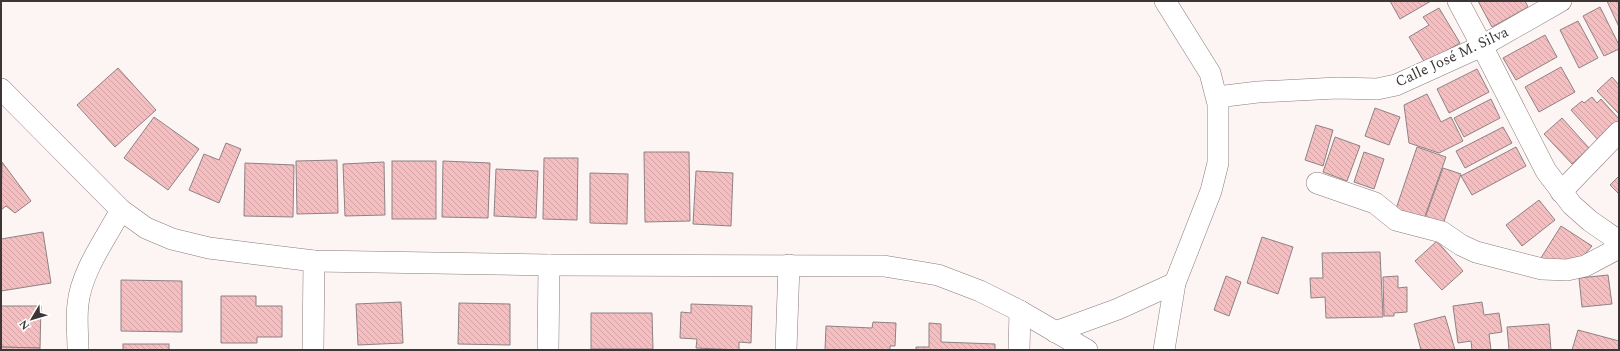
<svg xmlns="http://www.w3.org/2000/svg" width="1620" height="351" font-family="Spectral,serif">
	<defs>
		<pattern id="building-back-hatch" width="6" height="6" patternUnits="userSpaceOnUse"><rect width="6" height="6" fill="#f5bec1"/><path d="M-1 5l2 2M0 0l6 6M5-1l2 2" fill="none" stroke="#d3a4a6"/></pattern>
	</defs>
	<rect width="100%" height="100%" fill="#fdf4f4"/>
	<g fill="url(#building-back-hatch)" stroke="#8f8283">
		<path d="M1390 1H1431L1400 19Z"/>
		<path d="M1478 1H1525L1528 7 1492 27Z"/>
		<path d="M1607 1H1619V27Z"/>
		<path d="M1600 7 1619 45V49L1604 56 1583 16Z"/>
		<path d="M1439 8 1460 43 1425 63 1409 37 1429 25 1423 17Z"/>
		<path d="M1578 21 1598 58 1579 68 1560 30Z"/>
		<path d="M1545 35 1557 57 1516 80 1503 58Z"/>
		<path d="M1561 67 1575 92 1539 112 1525 87Z"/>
		<path d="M118 68 156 110 115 147 77 105Z"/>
		<path d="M1477 69 1489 92 1449 113 1437 89Z"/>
		<path d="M1612 77 1619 85V114L1597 91Z"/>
		<path d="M1427 94 1441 122 1451 117 1463 141 1439 153 1409 143 1404 105Z"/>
		<path d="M1592 97 1597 103 1601 99 1619 119V122L1599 141 1571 110 1582 101 1584 103Z"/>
		<path d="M1491 99 1500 118 1464 137 1454 118Z"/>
		<path d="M1375 108 1400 117 1389 145 1365 136Z"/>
		<path d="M154 117 199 149 168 190 124 158Z"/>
		<path d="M1562 118 1589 148 1572 164 1544 134Z"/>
		<path d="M1316 125 1333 130 1323 166 1305 160Z"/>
		<path d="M1503 127 1512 143 1465 168 1456 151Z"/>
		<path d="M1335 137 1360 146 1347 181 1323 172Z"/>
		<path d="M226 143 241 149 219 203 189 190 204 154 219 160Z"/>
		<path d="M1417 147 1446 157 1424 219 1396 209Z"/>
		<path d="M1516 147 1526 166 1472 195 1461 176Z"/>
		<path d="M644 152H689L690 221 645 222Z"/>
		<path d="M1364 152 1384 159 1374 189 1354 182Z"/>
		<path d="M544 158H578L577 220 543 219Z"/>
		<path d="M337 160 338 213 297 214 296 161Z"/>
		<rect x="392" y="161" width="44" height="58"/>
		<path d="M443 161 490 163 488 218 442 217Z"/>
		<path d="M2 162 31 201 15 213 6 206 1 210Z"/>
		<path d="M384 162 385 215 345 216 343 164Z"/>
		<path d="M245 163 294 165 293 217 244 216Z"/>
		<path d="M1443 168 1461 174 1443 224 1425 218Z"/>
		<path d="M496 169 538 171 536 218 494 216Z"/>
		<path d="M696 171 733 173 731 226 693 224Z"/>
		<path d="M590 173 628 174 627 224 590 223Z"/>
		<path d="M1619 176V194L1610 185Z"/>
		<path d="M1539 200 1555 220 1522 246 1506 225Z"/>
		<path d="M1561 226 1592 246 1578 262 1539 261Z"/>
		<path d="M43 232 51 283 1 291V239Z"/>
		<path d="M1262 237 1293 247 1278 294 1247 283Z"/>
		<path d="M1437 241 1463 271 1442 290 1415 261Z"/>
		<path d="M1380 252 1383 317 1326 318 1325 297 1311 298 1310 278H1323L1322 253Z"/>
		<path d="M1608 275 1612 304 1582 307 1579 278Z"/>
		<path d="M1226 276 1241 282 1229 316 1214 310Z"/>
		<path d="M1398 276V288L1407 287V312L1394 313V316H1384L1383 277Z"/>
		<path d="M121 280 182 281V332L121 331Z"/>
		<path d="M221 296H256V306H282V337H257V343H221Z"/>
		<path d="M401 302 403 343 358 345 356 304Z"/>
		<path d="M1482 302 1484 315 1499 313 1502 332 1489 334 1491 350H1472L1471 341 1458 343 1453 306Z"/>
		<path d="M459 303 510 304V345L458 344Z"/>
		<path d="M691 304 752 306 751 343 739 342V350L696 348 697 339 680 338 681 312 691 313Z"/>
		<path d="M1 306H41L40 348 1 347Z"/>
		<path d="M591 313H652L653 349H591Z"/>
		<path d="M1445 316 1455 350H1421L1414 324Z"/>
		<path d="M873 322 896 323 895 346H890V350H825L826 326 872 328Z"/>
		<path d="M929 323 941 324V342L995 344V350H916V347H929Z"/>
		<path d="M1549 324 1551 350H1509L1507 327Z"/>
		<path d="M1578 330 1619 341V350H1572Z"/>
		<rect x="123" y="344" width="46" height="6"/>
		<path d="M1 347 40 348V350H1Z"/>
	</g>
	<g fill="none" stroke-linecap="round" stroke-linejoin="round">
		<g stroke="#8a7c7d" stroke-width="22">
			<g id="street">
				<path d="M1458 1 1482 46 1546 171 1572 205 1590 221 1619 241"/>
				<path d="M1 89 121 210 146 228 172 239 209 248 314 261 549 265 884 266 938 275 980 291 1020 311 1087 350"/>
				<path d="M1217 97 1258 92 1337 88 1377 89 1396 85 1482 46 1561 1"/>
				<path d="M1317 183 1375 203 1396 220 1442 232 1461 245 1476 252 1542 269 1567 270 1585 266 1619 248"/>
				<path d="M1561 192 1619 132"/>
				<path d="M1055 332 1118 309 1175 283"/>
				<path d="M78 350C78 335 76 319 78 304 81 272 106 238 121 210"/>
				<path d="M313 350 314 261"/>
				<path d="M548 350 549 265"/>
				<path d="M786 350 789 265"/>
				<path d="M1019 350 1020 311"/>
				<path d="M1164 350 1175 283 1211 191 1218 163V104L1210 73 1165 1"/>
			</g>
		</g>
		<use href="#street" stroke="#fff" stroke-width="21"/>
	</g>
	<g text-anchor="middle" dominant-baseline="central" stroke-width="4" stroke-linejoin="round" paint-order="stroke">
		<g font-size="15" fill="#3c3636" stroke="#fff">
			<text transform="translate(1452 57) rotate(-25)">Calle José M. Silva</text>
		</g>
	</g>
	<rect width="1620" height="351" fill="none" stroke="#3c3636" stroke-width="4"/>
	<g transform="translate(32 319) rotate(232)" stroke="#ffffff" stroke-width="3" paint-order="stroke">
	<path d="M0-3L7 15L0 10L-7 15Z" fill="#3c3636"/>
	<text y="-6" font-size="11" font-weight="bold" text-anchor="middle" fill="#3c3636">N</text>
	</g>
</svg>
